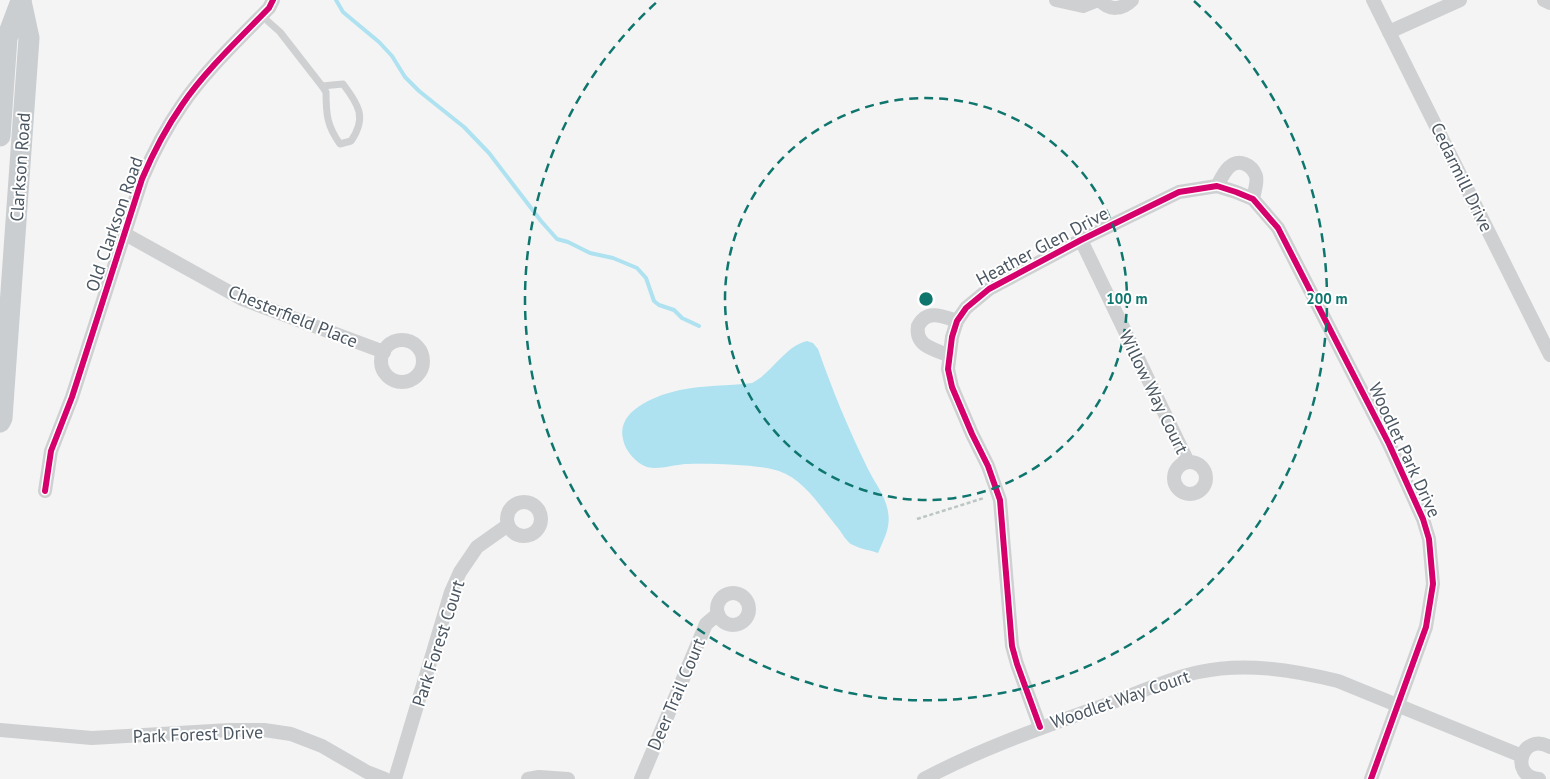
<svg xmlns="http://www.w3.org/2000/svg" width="1550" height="779" font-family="'PT Sans',sans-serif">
	<rect width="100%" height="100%" fill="#f4f4f4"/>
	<path fill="#aee2f0" d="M807 341 813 343 818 349C832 389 848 428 867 467 874 482 886 496 888 512 891 527 884 539 878 553 870 550 860 549 853 545 847 543 842 533 838 528 821 508 805 480 779 471 758 464 707 463 685 464 673 465 658 470 647 467 636 463 625 451 623 439 616 410 657 395 680 390 703 385 728 386 752 383 772 373 785 346 807 341Z"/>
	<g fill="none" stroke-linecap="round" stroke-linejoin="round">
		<path stroke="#aee2f0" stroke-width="4" d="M336 0 343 12 379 42 392 56 405 77 419 91 464 127 489 153 541 221 557 239 568 242 590 253 613 258 637 268 646 278 654 301 659 305 674 310 682 318 699 326"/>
		<path stroke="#bcc7c4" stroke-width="2.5" stroke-dasharray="4 2.5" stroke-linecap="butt" d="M917 519 984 498"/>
		<path stroke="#ced0d2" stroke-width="7" d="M262 16 280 32 322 86 326 92C326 114 327 126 340 144L351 141C367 118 359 105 343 84L322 86"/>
		<g stroke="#ced0d2" stroke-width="14">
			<path d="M1056 0 1083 6 1098 0"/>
			<path d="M1100 0C1109 11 1122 10 1132 0"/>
			<path d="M1373 0 1550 355"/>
			<path d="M1544 0 1550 3"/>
			<path d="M1389 32 1460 0"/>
			<path d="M1217 186C1223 175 1230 158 1245 164 1250 166 1254 170 1256 176 1258 182 1254 192 1253 199"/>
			<path d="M125 234 242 299 384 352"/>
			<path d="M1081 240 1188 462"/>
			<circle cx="402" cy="361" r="21"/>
			<path d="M948 355C933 349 915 346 918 326 927 309 942 316 957 321"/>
			<circle cx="1190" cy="478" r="16"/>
			<path d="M45 491 51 451 72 397 142 179C153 153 166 128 182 105 204 72 241 37 269 8L273 0"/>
			<circle cx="524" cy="519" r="17"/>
			<circle cx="733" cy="609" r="16"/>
			<path d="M1040 727 1017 664 1012 646 1000 500 988 466 972 434 952 387 948 369 952 337 957 321 966 308 989 289 1081 240 1179 192 1217 186 1236 192 1253 199 1278 228 1389 444 1423 519 1429 539 1433 584 1426 627 1371 779"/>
			<path d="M0 730 92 738 230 730H264L291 734 322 746 367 772 385 779"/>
			<path d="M395 779 451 592 460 572 477 547 508 525"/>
			<path d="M528 779 539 777 568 779"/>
			<path d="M641 779 706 624 718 614"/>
			<path d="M924 779C984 747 1049 725 1113 702 1142 692 1169 678 1199 672 1245 662 1293 670 1338 681L1522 756"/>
			<path d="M1539 779C1508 776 1522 731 1550 747"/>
		</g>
		<g stroke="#caced1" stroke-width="21">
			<path d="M0 136 7 38 21 1"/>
			<path d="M0 422 2 418 29 38 21 1"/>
		</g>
		<g stroke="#fff" stroke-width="9">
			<g id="cycleway">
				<path d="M45 491 51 451 72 397 142 179C153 153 166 128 182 105 204 72 241 37 269 8L273 0"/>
				<path d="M1040 727 1017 664 1012 646 1000 500 988 466 972 434 952 387 948 369 952 337 957 321 966 308 989 289 1081 240 1179 192 1217 186 1236 192 1253 199 1278 228 1389 444 1423 519 1429 539 1433 584 1426 627 1371 779"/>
			</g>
		</g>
		<use href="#cycleway" stroke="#d6006c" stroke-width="6"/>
	</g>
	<g fill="none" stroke="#0f766e" stroke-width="2.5" stroke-dasharray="9 6">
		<circle cx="926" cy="299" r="201"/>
		<path d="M1194 1A401 401 0 1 1 658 1"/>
	</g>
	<g text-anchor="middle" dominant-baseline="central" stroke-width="4" stroke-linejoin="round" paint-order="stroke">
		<g font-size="18" fill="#4a5661" stroke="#fff">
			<text transform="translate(20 167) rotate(-86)">Clarkson Road</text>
			<text transform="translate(1462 177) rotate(64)">Cedarmill Drive</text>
			<text transform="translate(114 224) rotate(-71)">Old Clarkson Road</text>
			<text transform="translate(1042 246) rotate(-28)">Heather Glen Drive</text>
			<text transform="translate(293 316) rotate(22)">Chesterfield Place</text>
			<text transform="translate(1154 392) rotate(64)">Willow Way Court</text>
			<text transform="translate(1405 450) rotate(65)">Woodlet Park Drive</text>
			<text transform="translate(438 643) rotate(-72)">Park Forest Court</text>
			<text transform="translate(676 694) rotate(-67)">Deer Trail Court</text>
			<text transform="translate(1120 699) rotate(-19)">Woodlet Way Court</text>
			<text transform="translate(198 734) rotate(-2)">Park Forest Drive</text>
		</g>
	</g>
	<circle cx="926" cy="299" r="8" fill="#0f766e" stroke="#fff" stroke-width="2.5"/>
	<g font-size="15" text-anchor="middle" font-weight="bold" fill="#0f766e" stroke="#fff" stroke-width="4" stroke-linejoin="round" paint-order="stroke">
		<text x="1127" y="304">100 m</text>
		<text x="1327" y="304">200 m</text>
	</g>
</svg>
